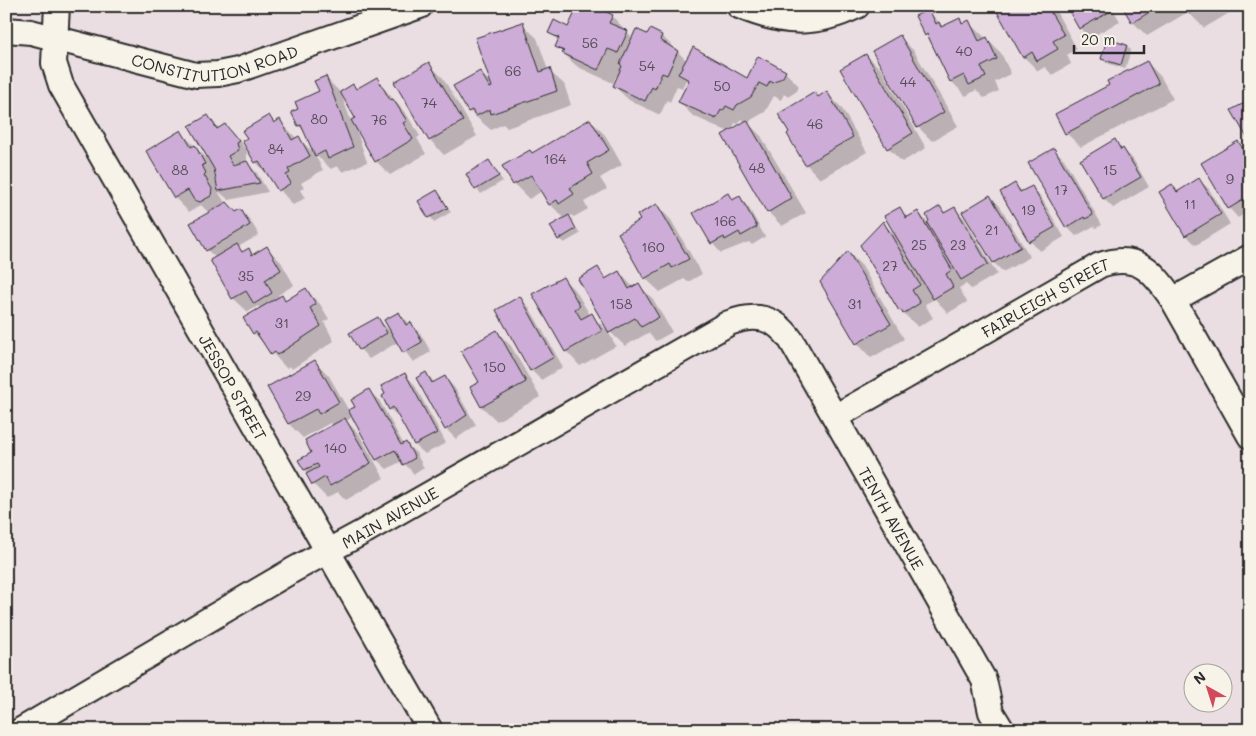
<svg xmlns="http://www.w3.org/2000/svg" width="1256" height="736" font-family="Mali,sans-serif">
	<rect width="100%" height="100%" fill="#eadee3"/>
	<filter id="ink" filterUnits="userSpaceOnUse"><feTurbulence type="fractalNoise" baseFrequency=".02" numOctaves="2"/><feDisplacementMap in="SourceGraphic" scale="10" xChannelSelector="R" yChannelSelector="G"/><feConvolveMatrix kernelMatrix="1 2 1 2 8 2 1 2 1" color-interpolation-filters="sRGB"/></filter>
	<g filter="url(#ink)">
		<g fill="#0003" fill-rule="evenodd">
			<path d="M580 6 589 10 591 6 612 16 633 38 662 36 687 61 747 79 785 72 799 86 797 91 788 97 784 94 781 100 774 96 765 112 751 120 749 124 761 136 806 213 782 226 768 212 729 132 693 116 679 102 689 83 686 80 682 88 677 86 670 102 667 100 660 115 629 100 614 86 619 77 616 76 613 83 578 67 571 61 557 46 559 42 550 32 569 29ZM741 119 746 122 731 132 735 123 738 124Z"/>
			<path d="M1001 6H1053L1077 49 1067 55 1071 64 1052 75 1045 67 1038 71 1024 57Z"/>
			<path d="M1068 6H1111L1120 21 1090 38 1080 28Z"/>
			<path d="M1123 6H1227L1231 12 1204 28 1188 12 1147 36 1133 22Z"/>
			<path d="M1241 6H1250V18L1246 15Z"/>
			<path d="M928 11 944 27 959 20 964 24 969 22 1001 53 1011 74 995 82 999 91 984 98 976 90 966 96 951 81 932 42 926 35Z"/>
			<path d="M522 24 537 38 548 70 564 84 571 105 507 128 503 124 491 130 469 111 480 72 493 85Z"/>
			<path d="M900 37 914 51 958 126 932 141 918 127Z"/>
			<path d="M1126 46 1131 50 1125 69 1107 63 1102 59Z"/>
			<path d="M866 55 881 69 926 148 902 162 888 148Z"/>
			<path d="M1147 62 1161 77 1173 99 1081 147 1066 133 1111 85Z"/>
			<path d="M428 63 443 78 477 136 444 155 430 140Z"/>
			<path d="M326 78 341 93 357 90 376 79 407 115 420 136 417 138 426 154 390 175 376 161 354 123 367 162 343 172 337 166 331 169 316 155 306 133 299 126 300 109 320 92ZM343 95 356 118 351 121 342 96Z"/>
			<path d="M827 93 841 107 867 152 820 179 806 164 788 134 815 94 819 98Z"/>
			<path d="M208 116 220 129 225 126 235 135 247 151V160L241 163H247L257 173 268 192 229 200 217 190 226 204 236 213 241 210 250 220 259 235 238 247 244 252 248 249 254 255 267 248 281 262 294 285 278 295 280 298 286 301 306 290 320 304 329 319 324 322 334 341 292 369 290 366 286 368 254 333 261 309 258 306 248 312 233 298 216 258 207 250 209 213 201 205 189 212 175 198 181 132 211 163Z"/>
			<path d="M269 117 275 123 280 121 297 139 298 138 314 153 323 170 301 183 304 188 300 190 305 198 293 205 256 162Z"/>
			<path d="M590 120 605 135 622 165 600 178 607 189 584 202 588 209 574 217 571 215 568 217 580 234 564 243 559 239 565 219 550 204 542 191 529 199 514 184 504 166 532 154Z"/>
			<path d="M1114 141 1133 159 1149 187 1113 208 1104 199 1081 161Z"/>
			<path d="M1238 142 1250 156V210L1238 218 1229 208Z"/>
			<path d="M1054 149 1064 159 1102 225 1096 228 1094 226 1076 236 1067 227Z"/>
			<path d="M489 162 503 181 481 194 468 175Z"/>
			<path d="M1199 180 1209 189 1230 224 1196 245 1186 235 1172 185 1179 192Z"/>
			<path d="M1015 185 1023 192 1031 187 1041 197 1064 237 1040 251 1030 241Z"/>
			<path d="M437 191 451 212 434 222 420 201Z"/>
			<path d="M728 195 734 201 739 198 749 208 765 237 752 245 749 242 721 253 712 243Z"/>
			<path d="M990 196 1000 206 1030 257 1003 272 994 263Z"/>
			<path d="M657 205 671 220 702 274 688 282 684 279 660 292 645 278Z"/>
			<path d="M940 208 946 213 954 208 964 218 997 274 971 289 966 284 959 288 967 302 948 313 935 299 925 304 933 318 918 327 900 310 883 223 897 237 899 209 908 218 918 212 929 224Z"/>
			<path d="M848 252 862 266 904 339 871 358 857 343 821 282Z"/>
			<path d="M598 269 608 279 619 272 633 287 639 285 653 299 672 332 656 341 648 333 625 346 609 331Z"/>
			<path d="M563 278 577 293 590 315 607 330 616 346 580 366 566 351Z"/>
			<path d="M520 298 529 307 563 367 541 380 531 370Z"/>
			<path d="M398 313 420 333 431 352 413 362 398 342 369 359 360 349 378 319 391 332Z"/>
			<path d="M497 332 511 346 540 397 497 421 482 407 472 388 481 383Z"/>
			<path d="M315 361 329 376 349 411 356 407 369 391 379 400 404 445 406 444 416 453 424 468 414 474 402 461 387 469 377 460 353 417 346 421 359 434 384 478 346 500 338 492 327 498 313 484 305 470 313 453 333 426 330 423 303 438 289 424 268 387Z"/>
			<path d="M426 373 435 383 444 377 454 387 476 425 456 439 446 429Z"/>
			<path d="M405 374 414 384 446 443 425 454 415 445 400 418 390 409Z"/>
		</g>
		<g fill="#cdacd7" stroke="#2b2b2b">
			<path d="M578 6 588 8 594 6 613 15 609 23 628 31 618 53 608 49 598 70 562 53 564 51 555 47 559 38 548 33 554 20 568 27Z"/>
			<path d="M998 6H1047L1064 35 1053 41 1058 49 1037 61 1032 52 1023 58 995 8Z"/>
			<path d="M1066 6H1108L1111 11 1079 29Z"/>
			<path d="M1122 6H1159L1132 23Z"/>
			<path d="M1184 6H1202L1189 14Z"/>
			<path d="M929 9 936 24 939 22 941 27 960 18 962 24 969 20 979 41 987 37 997 59 981 67 986 77 969 85 964 75 950 82 927 34 925 36 915 16Z"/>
			<path d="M523 22 540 72 550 68 557 91 491 114 490 109 476 116 472 110 468 112 453 86 480 71 490 88 492 87 475 38Z"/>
			<path d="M636 29 647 34 650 29 662 35 660 40 678 51 667 75 662 73 655 89 652 87 645 101 613 86 622 66 620 64Z"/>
			<path d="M900 35 944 112 917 128 872 51Z"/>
			<path d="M1107 39 1127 45 1121 65 1101 59Z"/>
			<path d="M693 47 747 78 758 56 786 71 783 77 773 83 770 81 767 87 759 83 751 97 737 105 734 110 726 106 723 111 721 110 716 119 678 102 689 80 678 74Z"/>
			<path d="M866 54 913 133 887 149 840 69Z"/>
			<path d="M1147 61 1159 84 1065 134 1055 114 1109 85 1107 81Z"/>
			<path d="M429 62 463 121 429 141 394 82Z"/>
			<path d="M326 76 353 147 328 159 325 151 315 156 301 125 298 126 291 112 298 109 295 102 319 91 314 81Z"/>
			<path d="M377 77 390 100 393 99 407 121 403 123 413 139 375 162 351 120 355 118 340 92 353 84 356 89Z"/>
			<path d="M827 91 853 137 805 165 787 134 789 132 778 114 815 92 818 97Z"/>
			<path d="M1250 100V143L1231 110Z"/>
			<path d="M208 115 217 129 225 124 239 141 236 143 238 150 228 156 233 165 247 161 260 183 218 191 214 169 189 126Z"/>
			<path d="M269 115 274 123 280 119 292 140 299 136 310 156 288 169 290 173 286 175 291 183 278 191 259 161 255 163 242 141 247 138 242 131Z"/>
			<path d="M590 119 609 150 587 163 593 174 570 188 574 194 559 204 557 200 549 205 531 175 513 185 502 166 530 150 532 153Z"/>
			<path d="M747 120 792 198 767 213 722 135Z"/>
			<path d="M181 130 191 147 195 145 205 164 202 165 206 173 204 175 212 189 211 196 200 202 194 200 188 190 174 198 146 151Z"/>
			<path d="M1115 139 1121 150 1123 148 1141 177 1103 199 1080 160Z"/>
			<path d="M1238 141 1250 160V193L1247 195 1248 197 1228 209 1201 163Z"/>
			<path d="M1054 148 1093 215 1085 219 1084 217 1066 228 1028 163Z"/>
			<path d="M489 160 499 176 475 190 466 174Z"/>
			<path d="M1199 178 1221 214 1185 236 1159 192 1172 184 1177 192Z"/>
			<path d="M1015 183 1020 192 1032 186 1055 227 1029 242 1000 192Z"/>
			<path d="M437 190 448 208 428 218 418 201Z"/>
			<path d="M728 193 732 200 740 196 757 227 741 236 739 232 725 240 724 237 711 244 693 213Z"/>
			<path d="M990 195 1021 247 993 263 962 212Z"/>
			<path d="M227 202 236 212 241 209 250 225 206 251 190 223Z"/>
			<path d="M657 204 689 259 672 268 670 264 644 279 618 233 640 220 637 215Z"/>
			<path d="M940 206 944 213 955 207 988 264 961 280 927 223 929 221 926 215Z"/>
			<path d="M900 207 906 218 918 211 952 270 946 274 953 287 933 299 884 216Z"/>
			<path d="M569 215 576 229 558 240 550 226Z"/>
			<path d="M883 221 920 285 912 290 920 303 903 314 901 310 899 311 860 245Z"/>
			<path d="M237 244 242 252 249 248 252 255 267 246 281 270 265 280 272 293 254 304 246 291 232 299 210 260Z"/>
			<path d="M848 251 891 324 856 344 820 282Z"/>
			<path d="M598 267 605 279 619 271 629 289 639 283 659 317 641 327 635 318 609 333 578 279Z"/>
			<path d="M563 277 580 306 575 309 581 319 592 313 602 331 565 352 532 294Z"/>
			<path d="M306 288 316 304 310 308 321 326 277 355 275 352 271 355 256 332 253 334 243 318 282 295 285 301Z"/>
			<path d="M520 296 554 357 530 371 496 310Z"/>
			<path d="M399 312 406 325 411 322 422 342 403 353 384 320Z"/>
			<path d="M378 317 387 333 359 350 349 333Z"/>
			<path d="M497 330 526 382 481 407 470 387 479 382 461 351Z"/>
			<path d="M315 360 339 402 319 414 316 409 288 424 267 387Z"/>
			<path d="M426 372 432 383 445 376 467 415 445 430 416 378Z"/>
			<path d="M405 373 437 433 414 445 393 407 389 410 382 396 385 394 381 386Z"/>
			<path d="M369 389 401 445 406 442 415 458 403 465 395 450 376 460 348 410 355 407 351 400Z"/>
			<path d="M345 418 371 463 330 486 325 477 312 485 306 474 319 467 317 464 304 470 298 460 311 453 305 440Z"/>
		</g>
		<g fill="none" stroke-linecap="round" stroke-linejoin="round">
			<g stroke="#2b2b2b" stroke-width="28">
				<g id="minor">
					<path id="s1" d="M57 6 54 63 61 85 430 730"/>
					<path d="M739 6C782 24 814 27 857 6"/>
					<path id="s2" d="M6 30 31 32 196 75 218 74 238 70 420 6"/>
					<path d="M1173 300 1250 436"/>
					<path id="s3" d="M835 417 1100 265C1138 252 1153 271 1173 300L1250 257"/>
					<path id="s4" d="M21 730 293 570 365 531 729 323C755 313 774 316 791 340L984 680 991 712 1002 730"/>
				</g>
			</g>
			<use href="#minor" stroke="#f7f3e8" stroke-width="24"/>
		</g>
	</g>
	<g text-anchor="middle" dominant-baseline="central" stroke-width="4" stroke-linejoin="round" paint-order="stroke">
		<g font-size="14" fill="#544b56">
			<text x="590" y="42">56</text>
			<text x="964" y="50">40</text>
			<text x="647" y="65">54</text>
			<text x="513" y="70">66</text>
			<text x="908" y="81">44</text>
			<text x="722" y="85">50</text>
			<text x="429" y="102">74</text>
			<text x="319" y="118">80</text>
			<text x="379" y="119">76</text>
			<text x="815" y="123">46</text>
			<text x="276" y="148">84</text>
			<text x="555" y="158">164</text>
			<text x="757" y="167">48</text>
			<text x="180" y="169">88</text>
			<text x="1110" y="169">15</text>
			<text x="1230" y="178">9</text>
			<text x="1061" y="189">17</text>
			<text x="1190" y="203">11</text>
			<text x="1028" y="209">19</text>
			<text x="725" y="220">166</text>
			<text x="992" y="229">21</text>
			<text x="919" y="244">25</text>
			<text x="958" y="244">23</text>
			<text x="653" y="246">160</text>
			<text x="890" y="265">27</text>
			<text x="246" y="275">35</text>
			<text x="621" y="303">158</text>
			<text x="855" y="303">31</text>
			<text x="282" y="322">31</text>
			<text x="494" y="366">150</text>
			<text x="303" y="395">29</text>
			<text x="335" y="447">140</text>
		</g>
		<g font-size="16" fill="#2b2b2b" stroke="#f7f3e8">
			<text stroke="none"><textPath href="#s2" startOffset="215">CONSTITUTION ROAD</textPath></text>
			<text stroke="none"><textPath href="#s3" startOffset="242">FAIRLEIGH STREET</textPath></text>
			<text stroke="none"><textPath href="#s1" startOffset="428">JESSOP STREET</textPath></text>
			<text stroke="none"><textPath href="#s4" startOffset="426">MAIN AVENUE</textPath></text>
			<text stroke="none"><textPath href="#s4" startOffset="1092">TENTH AVENUE</textPath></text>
		</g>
	</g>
	<rect width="1256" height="736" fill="none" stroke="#f7f3e8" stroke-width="25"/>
	<rect x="12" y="12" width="1231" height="711" fill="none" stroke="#2b2b2b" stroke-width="2" filter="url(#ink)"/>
	<g transform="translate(1208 688) rotate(321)"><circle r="24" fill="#f7f3e8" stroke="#a5a39c"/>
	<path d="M0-4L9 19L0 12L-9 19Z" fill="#d1495b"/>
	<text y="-8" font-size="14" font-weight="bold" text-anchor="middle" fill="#2b2b2b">N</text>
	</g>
	<path d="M1074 45v8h70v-8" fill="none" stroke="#2b2b2b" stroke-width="2.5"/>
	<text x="1081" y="45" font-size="15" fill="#2b2b2b" stroke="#f7f3e8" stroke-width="4" paint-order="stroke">20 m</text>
</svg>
